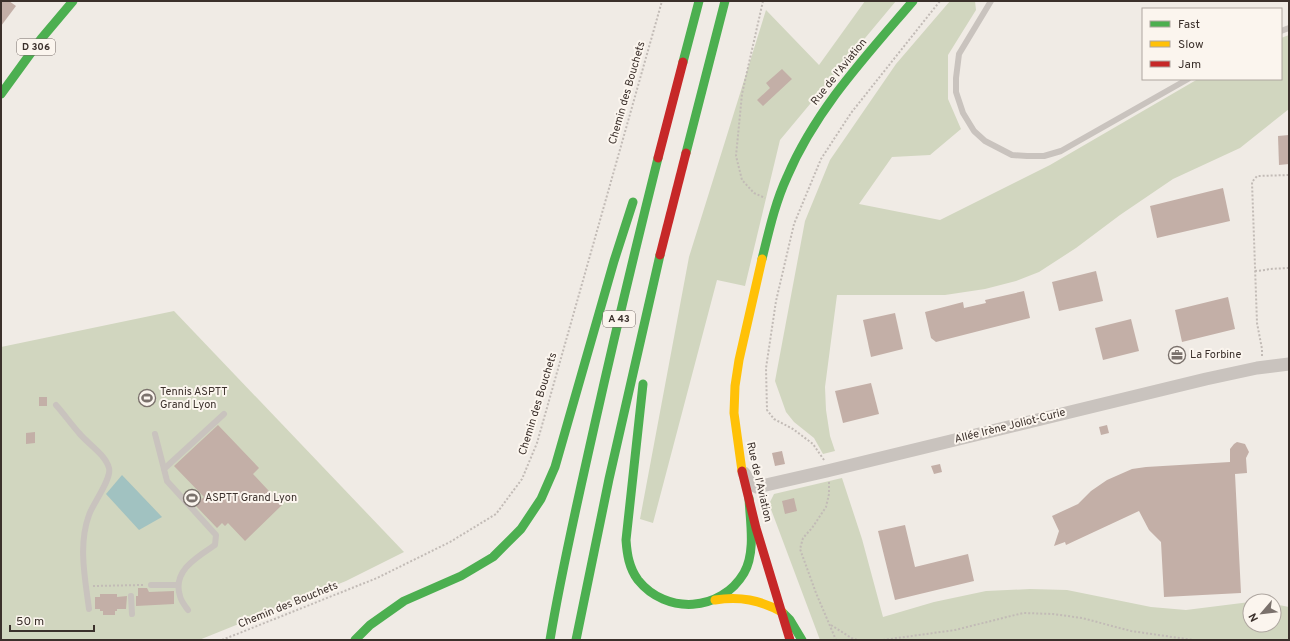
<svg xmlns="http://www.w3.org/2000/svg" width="1290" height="641" font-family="Overpass,sans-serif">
	<rect width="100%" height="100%" fill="#f0ebe5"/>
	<g fill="#d1d6bf">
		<path d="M865 1H896L780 140 745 286 717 280 653 523 640 519 689 257 766 10 819 65Z"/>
		<path d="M950 1H975L976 10 948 55V99L961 129 930 155 892 157 859 204 940 220 1050 165 1198 79H1281V38L1289 35V109L1240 148 1173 179 1120 215 1076 248 1039 272 1016 281 985 289 945 295H837L825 387 826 410 830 436 835 451 823 454 814 438 794 422 786 412 775 381 805 221 830 160 896 64Z"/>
		<path d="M174 311 404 552 346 581 199 640H1V347Z"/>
		<path d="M842 478 862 539 883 617 934 602 986 591 1030 589 1067 590 1151 607 1186 610 1250 602V625H1274V604L1289 607V640H820L769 504 774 494Z"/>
	</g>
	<path fill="#a1c2c1" d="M122 475 162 517 139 530 106 494Z"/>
	<g fill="#c3afa7">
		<path d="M1 1H9L16 6 1 26Z"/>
		<path d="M782 69 792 79 763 106 757 100 770 88 766 83Z"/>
		<path d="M1289 135V164L1279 165 1278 136Z"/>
		<path d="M1223 188 1230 221 1157 238 1150 206Z"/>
		<path d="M1096 271 1103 301 1059 311 1052 282Z"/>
		<path d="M1024 291 1030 318 936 342 931 338 925 312 963 302 964 308 986 303 985 300Z"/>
		<path d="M1228 297 1235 329 1182 342 1175 310Z"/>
		<path d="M895 313 903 349 871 357 863 320Z"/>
		<path d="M1131 319 1139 351 1103 360 1095 328Z"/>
		<path d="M871 383 879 414 843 423 835 391Z"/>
		<rect x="39" y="397" width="8" height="9"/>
		<path d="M218 425 259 468 253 474 282 505 245 541 228 523 225 526 222 523 217 528 195 505 204 497 174 466Z"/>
		<path d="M1107 425 1109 433 1101 435 1099 427Z"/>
		<path d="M35 432V443L26 444V433Z"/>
		<path d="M1237 442 1245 444 1249 452 1246 458 1247 473 1235 474 1241 593 1164 597 1161 542 1149 530 1139 511 1066 545 1065 542 1054 546 1059 531 1052 516 1078 504 1091 491 1107 480 1132 469 1146 467 1230 462V449L1234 444Z"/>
		<path d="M782 451 785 464 775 466 772 453Z"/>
		<path d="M940 464 942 472 934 474 931 466Z"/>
		<path d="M794 498 797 511 785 514 782 501Z"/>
		<path d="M905 525 915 567 968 554 974 581 895 600 878 531Z"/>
		<path d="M138 588H147L149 592 174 591V604L136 606V596H138Z"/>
		<path d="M100 594H117V597L127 596 126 609H117V611H115V615H103V611H100V609H95V597H100Z"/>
	</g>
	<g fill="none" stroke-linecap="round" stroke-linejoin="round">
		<g stroke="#c2bbb6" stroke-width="2" stroke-dasharray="2 2" stroke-linecap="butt">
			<path d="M763 1 742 94 736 156 742 180 754 193 765 198"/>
			<path d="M1255 271 1266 270 1269 269 1289 268"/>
			<path d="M1262 356V349L1257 323 1252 182 1257 176 1289 175"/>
			<path d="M824 460 813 444 793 429 774 419 767 410 766 368 776 301 794 224 821 159 851 113 940 1"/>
			<path d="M829 482V494L826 507 812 528 803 538 800 549 816 593 836 640"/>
			<path d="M93 586 143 585"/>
			<path d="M831 625 853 639 859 640"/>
			<path d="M222 640 377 578 450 542 496 514 522 479 537 443 662 1"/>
			<path d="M883 640 955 630 1023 613 1053 614 1082 618 1131 631 1193 640"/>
		</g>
		<g stroke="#c9c3be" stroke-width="6">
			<path d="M991 1 959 54 956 78V92L963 113 974 131 985 141 1012 155 1027 156H1044L1061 151 1188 79"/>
			<path d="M1281 31 1289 28"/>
			<path d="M56 405C64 414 71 424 79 433 88 444 105 454 109 468 112 479 93 503 89 515 78 545 85 578 89 609"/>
			<path d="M155 434 164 469"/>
			<path d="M151 585H178"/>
			<path d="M131 596 132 614"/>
			<path d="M188 610C185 606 181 601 180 596 172 571 197 557 215 545L216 535 167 481 164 469 224 414"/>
		</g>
		<path stroke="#c9c3be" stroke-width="13" d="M744 473 750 483 757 487 827 471 1206 379 1257 368 1289 364"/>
		<g stroke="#4caf50" stroke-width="9">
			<path d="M683 62 699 1"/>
			<path d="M1 94 41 39 73 1"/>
			<path d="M686 153 725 1"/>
			<path d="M762 259C769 231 775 203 787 177 816 109 866 56 913 1"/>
			<path d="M643 384 626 540C627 554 629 568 638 580 666 615 721 612 744 573 756 552 750 521 749 498"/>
			<path d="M782 612 790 620 802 640"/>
			<path d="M355 640 370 625 404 601 461 576 493 557 521 529 541 499 555 467 614 261 633 202"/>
			<path d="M550 640C562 567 579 495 595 423 615 334 636 246 658 158"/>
			<path d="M576 640 609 479 660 255"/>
		</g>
		<g stroke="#ffc107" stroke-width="9">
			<path d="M742 471 734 413 735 386 739 360 762 259"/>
			<path d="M715 600C740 596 760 600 782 612"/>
		</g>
		<g stroke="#c62828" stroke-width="9">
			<path d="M658 158 683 62"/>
			<path d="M660 255 686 153"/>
			<path d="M742 471 756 528 790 640"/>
		</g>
	</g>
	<defs>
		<g id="office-ring" transform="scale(0.9)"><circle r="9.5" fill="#fbf5ee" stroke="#7a716c" stroke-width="1.5"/><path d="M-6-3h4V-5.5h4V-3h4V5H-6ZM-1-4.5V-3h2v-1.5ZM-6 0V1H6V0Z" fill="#7a716c"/></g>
		<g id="stadium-ring" transform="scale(0.9)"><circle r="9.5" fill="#fbf5ee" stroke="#7a716c" stroke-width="1.5"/><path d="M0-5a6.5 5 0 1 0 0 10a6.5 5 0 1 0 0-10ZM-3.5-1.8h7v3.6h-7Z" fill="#7a716c"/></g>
	</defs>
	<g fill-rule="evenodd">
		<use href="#office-ring" x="1177" y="355"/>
		<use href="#stadium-ring" x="147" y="398"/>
		<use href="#stadium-ring" x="192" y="498"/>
	</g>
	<g text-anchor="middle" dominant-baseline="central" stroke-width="4" stroke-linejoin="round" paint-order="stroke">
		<g fill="#fbf5ee" stroke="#756b66" stroke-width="1">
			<rect x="17" y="39" width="38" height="16" rx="3"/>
			<rect x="603" y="311" width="32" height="16" rx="3"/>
		</g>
		<g font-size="10" font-weight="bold" fill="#3b302b">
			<text x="36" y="47">D 306</text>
			<text x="619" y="319">A 43</text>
		</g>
		<g font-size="11" fill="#3b302b" stroke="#fbf5ee">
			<text transform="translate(839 72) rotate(-51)">Rue de l'Aviation</text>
			<text transform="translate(627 93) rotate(-74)">Chemin des Bouchets</text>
			<text transform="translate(538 404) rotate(-73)">Chemin des Bouchets</text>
			<text transform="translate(1010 426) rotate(-14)">Allée Irène Joliot-Curie</text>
			<text transform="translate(759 482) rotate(77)">Rue de l'Aviation</text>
			<text transform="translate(288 605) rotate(-22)">Chemin des Bouchets</text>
		</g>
		<g font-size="11" fill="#3b302b" stroke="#fbf5ee" text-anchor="start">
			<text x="1190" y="355">La Forbine</text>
			<text x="160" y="392">Tennis ASPTT<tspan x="160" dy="13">Grand Lyon</tspan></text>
			<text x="205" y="498">ASPTT Grand Lyon</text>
		</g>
	</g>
	<rect width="1290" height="641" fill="none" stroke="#3b302b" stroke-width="4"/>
	<rect x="1142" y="8" width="140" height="72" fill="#fbf5ee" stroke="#aea6a0"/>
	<rect x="1150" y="21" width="20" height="6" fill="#4caf50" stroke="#aea6a0"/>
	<text x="1178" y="28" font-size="12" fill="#3b302b">Fast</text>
	<rect x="1150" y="41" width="20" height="6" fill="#ffc107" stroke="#aea6a0"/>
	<text x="1178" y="48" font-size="12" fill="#3b302b">Slow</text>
	<rect x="1150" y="61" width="20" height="6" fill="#c62828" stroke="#aea6a0"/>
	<text x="1178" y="68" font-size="12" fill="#3b302b">Jam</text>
	<g transform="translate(1262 613) rotate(242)"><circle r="19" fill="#fbf5ee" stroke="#aea6a0"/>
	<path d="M0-3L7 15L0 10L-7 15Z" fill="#7a716c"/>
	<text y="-6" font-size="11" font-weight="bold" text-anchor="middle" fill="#3b302b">N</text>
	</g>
	<path d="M10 625v6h84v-6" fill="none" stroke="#3b302b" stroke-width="2"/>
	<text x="16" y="625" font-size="12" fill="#3b302b" stroke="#fbf5ee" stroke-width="3" paint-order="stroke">50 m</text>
</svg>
